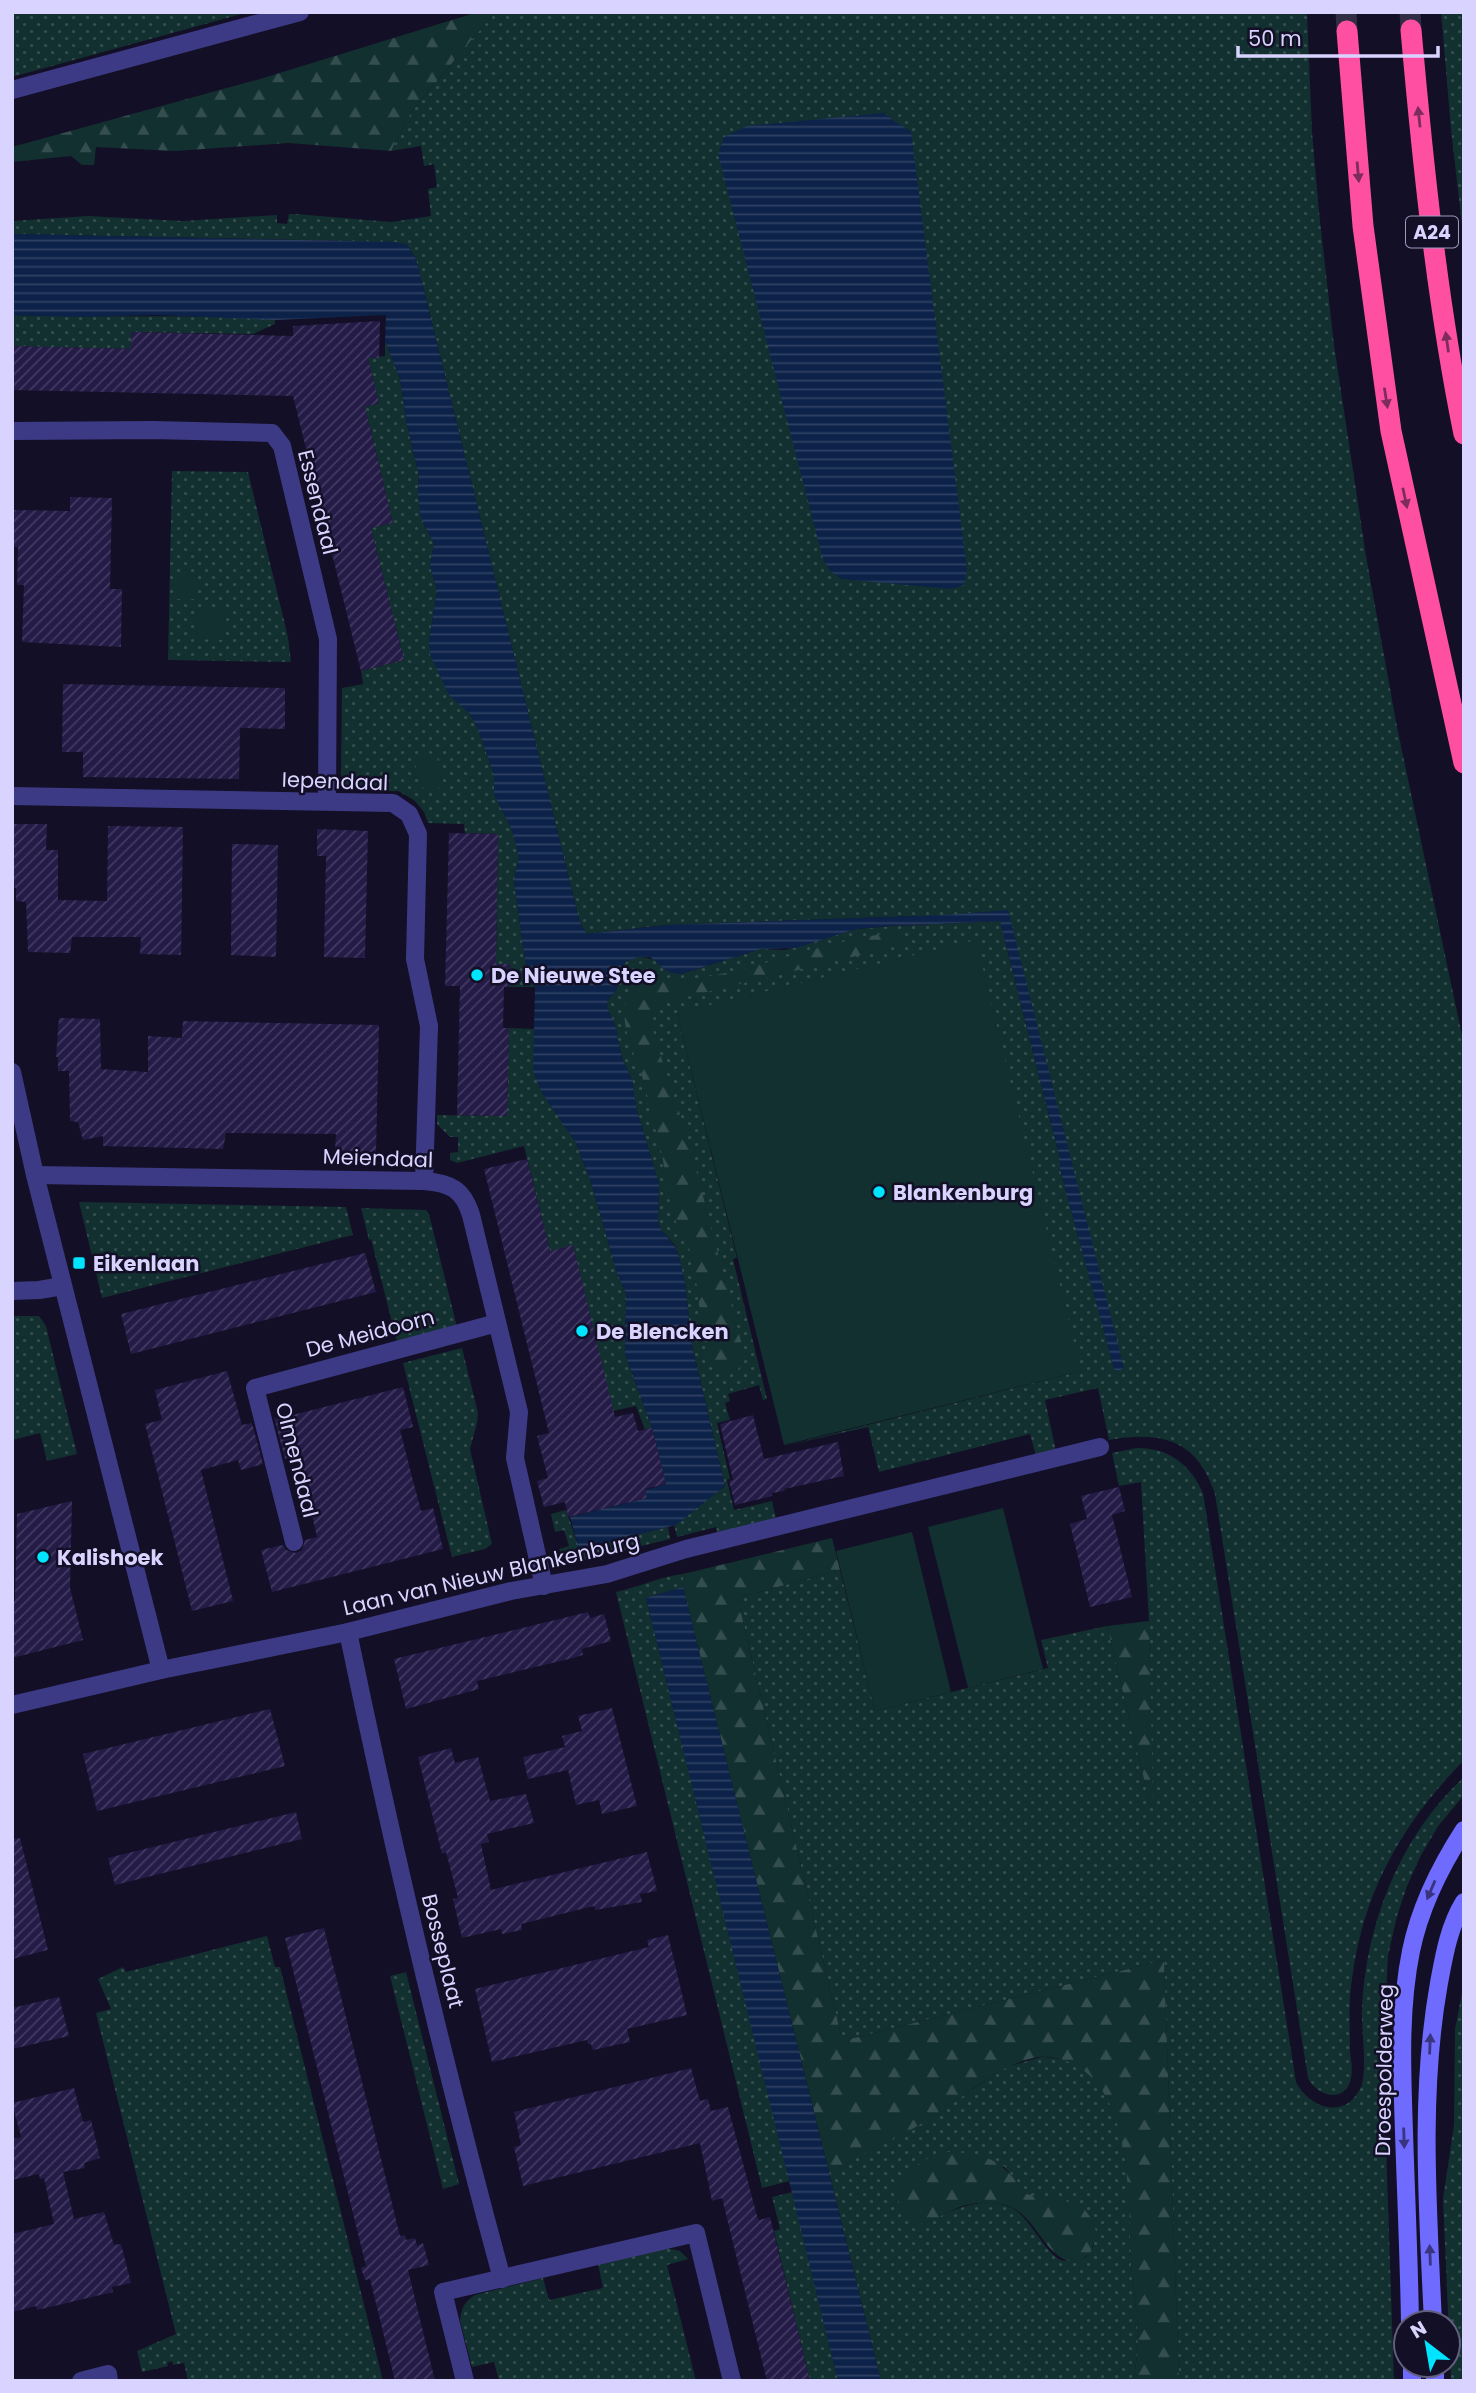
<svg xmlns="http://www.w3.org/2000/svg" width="1476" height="2393" font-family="Poppins,sans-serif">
	<defs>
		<pattern id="grass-dots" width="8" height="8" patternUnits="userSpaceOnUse" patternTransform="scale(1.75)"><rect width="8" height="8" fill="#12302f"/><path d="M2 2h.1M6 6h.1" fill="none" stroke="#344d4e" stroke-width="1.8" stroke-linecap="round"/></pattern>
		<pattern id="forest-firs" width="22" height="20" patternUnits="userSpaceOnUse" patternTransform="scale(1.75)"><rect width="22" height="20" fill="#12302f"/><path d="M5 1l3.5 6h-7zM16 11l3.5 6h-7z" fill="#344d4e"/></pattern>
		<pattern id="water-rules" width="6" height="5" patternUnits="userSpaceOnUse" patternTransform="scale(1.75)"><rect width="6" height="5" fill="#0c2248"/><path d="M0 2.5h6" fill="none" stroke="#2f4163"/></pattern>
		<pattern id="building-hatch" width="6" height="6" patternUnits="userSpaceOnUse" patternTransform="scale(1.75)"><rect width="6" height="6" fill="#241b47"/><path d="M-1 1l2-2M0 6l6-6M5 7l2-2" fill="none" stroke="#433b63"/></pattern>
	</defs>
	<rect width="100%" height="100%" fill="#130f26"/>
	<g fill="url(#grass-dots)" fill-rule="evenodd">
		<path d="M12 12H249L12 77Z"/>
		<path d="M495 12H1307L1312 132 1319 212 1334 345 1366 556 1397 727 1464 1045V1760C1397 1829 1358 1901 1350 1998 1349 2016 1350 2034 1350 2052 1351 2060 1353 2070 1351 2078 1346 2104 1317 2097 1308 2078L1215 1494C1197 1439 1161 1431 1109 1440L1098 1388 1045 1400 1056 1451 1036 1456 1030 1434 879 1472 868 1427 784 1446 1081 1371 677 1013 737 1258 733 1259 767 1399 763 1400 759 1385 728 1394 730 1401 725 1403 730 1420 717 1423 730 1479 727 1480 734 1510 772 1501 776 1519 718 1535 716 1527 677 1537 674 1525 725 1486 692 1345 685 1283 679 1257 676 1247 660 1228 658 1220 659 1183 637 1111 632 1080 622 1058 615 1025 607 1007 608 1000 617 989 621 966C640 946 662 964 681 974L761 949 785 950 856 929 892 926 1000 921 1060 1159V1169L1114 1368 1122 1369 1008 911 945 915 666 925 587 934 580 923 418 266 415 257 407 245 394 242 12 234V221L88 216 183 221 277 215V223L287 224 289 214H296L391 222 431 216 428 189 437 187 434 164 424 166 421 146 391 151 411 112Z"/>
		<path d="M1441 12H1464V243L1451 129Z"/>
		<path d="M12 315C100 318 188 314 275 319V324L253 334 131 332V349L12 346Z"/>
		<path d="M385 341 400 379 407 425 419 476 418 493 424 525 434 543 430 566 437 591 429 641 449 694 470 714 478 729 494 775V794L512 830 519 857 514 881 525 960 535 987H509L510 964H496L498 834 465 833 464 824 428 823 424 812 414 800 398 791H358L349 788 344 782 341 775 342 688 363 684 361 671 404 660 371 528 393 523 365 407 379 403 368 358 385 356Z"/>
		<path d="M172 471 248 472 288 637 291 662 168 660Z"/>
		<path d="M509 1028 534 1029V1071L541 1091 576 1143 591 1182 617 1273 626 1294 625 1354 652 1428 645 1430 636 1406 613 1411 573 1246 550 1251 524 1146 457 1163 450 1160V1153L458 1152V1137H450L437 1124V1115L507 1116Z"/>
		<path d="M79 1202 346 1207 353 1235 102 1298Z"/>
		<path d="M361 1208 426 1210 429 1214 457 1327 397 1342 371 1239 369 1240Z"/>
		<path d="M12 1316H39L46 1326 77 1454 47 1461 40 1433 12 1440Z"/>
		<path d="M462 1348 478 1413 477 1423 470 1449 492 1544 485 1549 452 1557 403 1363Z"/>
		<path d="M1137 1448C1169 1448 1190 1464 1203 1493L1296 2082C1309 2107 1342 2120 1359 2091 1369 2075 1361 2031 1362 2011 1365 1925 1400 1836 1464 1777V1795L1439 1825 1421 1855 1407 1886 1397 1916 1388 1956 1383 2056 1394 2381H1179L1164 1960 850 2039 843 2036 840 2031 738 1600 741 1597 840 1570 875 1711 1048 1668 1041 1640 1107 1626 1150 1804 1152 1805 1149 1622 1141 1482 1119 1486 1112 1453Z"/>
		<path d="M566 1510 579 1548 668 1527 670 1539 580 1561C569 1562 562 1560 559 1549L569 1546 564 1530 555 1532 551 1514Z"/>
		<path d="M683 1574V1587L646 1598 790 2181 762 2188 616 1592C639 1587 661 1576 683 1574Z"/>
		<path d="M267 1936 275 1967H280L383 2381H188L184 2363 173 2365 172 2361 167 2363 168 2366 142 2372 137 2351 176 2334 96 2013 111 2009 98 1979 123 1967 126 1972Z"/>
		<path d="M406 1972 459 2184 443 2189 390 1976Z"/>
		<path d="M1464 1983V2381H1451L1443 2199 1454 2125 1455 2029Z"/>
		<path d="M1041 2057C1054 2058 1065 2058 1077 2065 1133 2097 1129 2203 1131 2258 1132 2285 1138 2312 1138 2338 1138 2352 1135 2367 1134 2381H881L829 2172 935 2115 1003 2068ZM1004 2166 1026 2194 1034 2196 1094 2244C1090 2254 1088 2259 1076 2260 1072 2260 1069 2261 1065 2261 1046 2258 1031 2217 1012 2208 982 2194 950 2211 923 2224Z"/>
		<path d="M793 2192 838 2381H810L774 2231 780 2229 772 2197Z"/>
		<path d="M666 2248 680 2251 688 2259 667 2265 696 2381H499L494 2362 472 2367 460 2321C461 2308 465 2301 475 2295L543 2278 549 2300 603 2288 598 2264Z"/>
	</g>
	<g fill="url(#forest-firs)">
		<path d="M478 12H495L411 112 391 151 289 143 175 151 96 147 94 165H82L71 156 12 162V147L260 79Z"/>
		<path d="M900 932 906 938 898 946 674 1000C653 1008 650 1017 655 1039L688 1139 743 1349V1359L738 1370C730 1372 724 1375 718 1369 697 1350 701 1275 688 1246 683 1235 676 1225 673 1213 667 1194 666 1174 662 1155 656 1131 650 1107 644 1083 639 1063 627 1043 625 1022 624 1014 624 1003 629 997 644 976 671 982 693 979 763 969 830 938 900 932Z"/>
		<path d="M832 1538 840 1570 741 1597 738 1600 840 2031 843 2036 850 2039 1164 1960 1179 2381H1134C1135 2367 1138 2352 1138 2338 1138 2312 1132 2285 1131 2259 1128 2202 1134 2089 1069 2062 1060 2058 1048 2056 1038 2057 999 2064 969 2093 937 2114 903 2136 865 2153 829 2172L683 1587V1574Z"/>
		<path d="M1149 1621 1153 1805 1150 1804 1107 1626Z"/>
		<path d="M943 2152C985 2152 1002 2159 1026 2194L1081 2204 1090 2217 1097 2233 1090 2254 1075 2263C1044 2257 1039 2222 1013 2208 997 2200 970 2202 955 2209 944 2213 927 2227 916 2223 909 2220 904 2213 901 2207 886 2179 921 2160 943 2152Z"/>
	</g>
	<g fill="#12302f">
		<path d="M174 576H198L197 599H174Z"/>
		<path d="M196 610 225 611 224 640 196 639Z"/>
		<path d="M420 752H427L437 757 442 781 437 791 425 792C416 775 412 770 420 752Z"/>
		<path d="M976 940 1081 1371 784 1445 677 1013Z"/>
		<path d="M1003 1508 1043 1669 968 1688 928 1527Z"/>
		<path d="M912 1532 951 1692 875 1711 836 1551Z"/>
	</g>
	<g fill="url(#water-rules)">
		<path d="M884 113 897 123 911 131 967 570 964 585 951 589 841 579 830 571 823 559 718 154 724 137 747 126Z"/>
		<path d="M12 234 394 242 407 245 415 257 418 266 580 923 587 934 667 925 945 915 1008 910 1124 1368 1118 1371 1114 1369 1060 1169V1159L1000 921 892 926 856 929 796 948 761 949 681 974C662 973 663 966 650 957H638L626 962 622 966 617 989 608 1000 607 1007 615 1025 622 1058 632 1080 637 1111 659 1183 658 1220 660 1228 676 1248 679 1257 685 1283 692 1346 725 1486 676 1525 579 1549 570 1517 647 1498 645 1490 666 1484 652 1428 625 1354 626 1294 617 1273 591 1182 576 1143 541 1091 533 1071 535 987 525 960 514 881 519 857 512 830 494 794V775L478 729 470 714 449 695 430 655 429 641 437 591 430 566 434 543 424 525 420 514 418 493 419 476 407 425 400 379 385 341 386 315 275 320 157 315 81 317 12 315Z"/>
		<path d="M683 1587 881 2381H838L646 1598Z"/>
	</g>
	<g fill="url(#building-hatch)">
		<path d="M380 321 379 358H368L379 403 365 407 393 523 371 528 404 660 361 671 293 396 12 390V346L131 349V332L293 336V326Z"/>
		<path d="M70 497 112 498 110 589H122L121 647 22 642 24 585H17L18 547H12V510L70 511Z"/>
		<path d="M63 684 285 688V729L240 728 239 779 83 777V752H62Z"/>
		<path d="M12 824H47L46 850H58V900L107 901 108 826 183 827 181 955 140 954 141 937H72L70 953 28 952 26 902 16 901V888L14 887Z"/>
		<path d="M317 829 368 831 365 958 324 957 326 856H317Z"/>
		<path d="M449 833 498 834 496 964H510L509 987H504L503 1028H509L507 1116 457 1115 460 986H445Z"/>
		<path d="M232 844 278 845 276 957 231 955Z"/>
		<path d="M59 1018 100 1019 101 1069 148 1072V1036L182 1038 183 1021 379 1025 376 1152 335 1151 336 1134 226 1133 223 1149 103 1146V1136L83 1140 78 1122 70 1121 69 1071H58V1057H56Z"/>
		<path d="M527 1159 550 1251 573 1245 615 1417 633 1413 638 1431 652 1428 666 1484 645 1489 647 1498 568 1517 565 1502 544 1507 537 1481 548 1478 537 1436 549 1433 484 1169Z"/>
		<path d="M365 1253 376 1292 131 1354 121 1314Z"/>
		<path d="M227 1371 242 1425 252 1423 263 1464 241 1470 238 1460 201 1470 233 1601 192 1611 145 1424 162 1420 155 1390Z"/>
		<path d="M403 1387 413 1427 400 1430 411 1473 421 1511 433 1508 443 1549 272 1592 261 1550 283 1545 286 1550 296 1553 302 1550 305 1540 317 1537 298 1455 285 1459 274 1417 277 1419Z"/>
		<path d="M753 1415 764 1459 838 1442 844 1476 784 1489 785 1491 772 1493V1496L735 1505 729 1481 733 1480 720 1424Z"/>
		<path d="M1119 1487 1125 1511 1112 1515 1132 1597 1090 1607 1070 1524 1087 1519 1081 1496Z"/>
		<path d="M72 1501 70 1588 83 1640 12 1658V1601H15L17 1514Z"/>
		<path d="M588 1612 590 1618 604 1614 611 1641 582 1649 583 1655 573 1658 477 1681 479 1689 406 1709 394 1659Z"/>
		<path d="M612 1708 637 1806 602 1814 599 1800 576 1805 568 1770 528 1779 523 1757 565 1747 562 1736 582 1731 578 1716Z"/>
		<path d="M270 1709 285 1766 97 1811 83 1754Z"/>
		<path d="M451 1748 455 1763 478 1757 490 1801 526 1794 534 1823 487 1834 489 1842 481 1844 491 1890 647 1852 657 1891 640 1894 642 1902 595 1910 594 1906 521 1924 522 1930 502 1934 501 1929 462 1938 453 1899 458 1898 446 1852 442 1854 418 1757Z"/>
		<path d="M296 1812 302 1839 115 1885 108 1858Z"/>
		<path d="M20 1838 48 1950 12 1959V1839Z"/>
		<path d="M324 1928 400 2236 405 2235 406 2240 415 2238 417 2246 423 2243 429 2265 408 2270 435 2381H395L370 2279 365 2280 361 2268 366 2266 285 1938Z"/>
		<path d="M668 1935 687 2015 627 2029 630 2042 593 2050 591 2044H588L587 2040 492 2062 475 1989 649 1947 647 1940Z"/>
		<path d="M59 1997 69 2036 12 2049V2008Z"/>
		<path d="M691 2068 700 2101 708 2099 711 2111 728 2107 757 2216 759 2220 770 2217 810 2381H767L722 2198 712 2201 700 2143 523 2186 514 2147 521 2145 514 2112Z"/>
		<path d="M74 2088 83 2122 91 2120 100 2158 84 2163 85 2168 63 2172 74 2219 104 2212 114 2245 121 2244 131 2283 112 2287 113 2292 54 2306 37 2310 36 2306 12 2312V2234L54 2224 44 2178 40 2179 39 2174 12 2180V2139L21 2137 12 2103Z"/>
	</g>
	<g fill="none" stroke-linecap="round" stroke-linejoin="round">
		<g stroke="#312d47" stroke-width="21" stroke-dasharray="21 10" stroke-linecap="butt">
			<path d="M1346 12 1347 31"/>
			<path d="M1410 12 1411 30"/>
		</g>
		<path stroke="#3d3a85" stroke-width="18" d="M415 959 429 1026"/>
		<g stroke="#3d3a85" stroke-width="18">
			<path d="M12 431 153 430 272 433 282 446 328 639 327 801"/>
			<path d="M12 796 393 803 409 814 418 834 415 959"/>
			<path d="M35 1175 424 1181C450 1183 463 1189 471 1215L519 1412 515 1458 544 1586"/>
			<path d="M424 1181 429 1026"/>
			<path d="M12 1291 39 1290 63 1286"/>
			<path d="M294 1542 255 1388 497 1323"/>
			<path d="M348 1632C393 1849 444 2065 502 2279"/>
			<path d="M161 1670 348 1632 511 1591 607 1574 686 1549 1100 1447"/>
			<path d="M81 2381 108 2374 109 2381"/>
			<path d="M465 2381 443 2292 696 2233 732 2381"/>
		</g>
		<g stroke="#3d3a85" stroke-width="18">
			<path d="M12 90 300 12"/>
			<path d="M12 1072 35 1175 161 1670 12 1705"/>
		</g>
		<g stroke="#6f6bff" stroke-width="18">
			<path d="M1410 2323C1409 2259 1406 2195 1404 2132 1402 2072 1399 2010 1411 1951 1420 1907 1440 1867 1464 1830"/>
			<path d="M1433 2323C1428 2210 1419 2094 1439 1983 1444 1956 1449 1926 1464 1902"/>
			<path d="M1412 2365V2381"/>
			<path d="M1435 2365V2381"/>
		</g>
		<g stroke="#ff4fa3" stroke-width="21">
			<path d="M1411 30C1423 165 1437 301 1464 434"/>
			<path d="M1347 31 1363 226 1391 431 1464 763"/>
		</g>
	</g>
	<defs><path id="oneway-solid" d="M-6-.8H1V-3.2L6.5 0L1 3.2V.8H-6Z" transform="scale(1.75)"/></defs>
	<g fill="#7d2c5e">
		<use href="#oneway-solid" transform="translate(1419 117) rotate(-96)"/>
		<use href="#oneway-solid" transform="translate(1358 172) rotate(85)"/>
		<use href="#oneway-solid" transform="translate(1447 342) rotate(-98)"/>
		<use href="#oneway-solid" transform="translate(1386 398) rotate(81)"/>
		<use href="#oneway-solid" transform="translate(1405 498) rotate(78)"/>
	</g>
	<g fill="#38347d">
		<use href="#oneway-solid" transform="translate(1431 1890) rotate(113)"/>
		<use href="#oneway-solid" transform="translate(1430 2044) rotate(-88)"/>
		<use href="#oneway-solid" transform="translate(1404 2138) rotate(88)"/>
		<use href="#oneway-solid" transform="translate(1430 2255) rotate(-92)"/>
	</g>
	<g fill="#00e5ff" stroke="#130f26" stroke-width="2.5">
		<circle cx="477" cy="975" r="7"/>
		<circle cx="879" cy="1192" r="7"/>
		<rect x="72" y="1256" width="14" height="14" rx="3.5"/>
		<circle cx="582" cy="1331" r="7"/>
		<circle cx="43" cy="1557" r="7"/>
	</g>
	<g text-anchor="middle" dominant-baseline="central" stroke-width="5" stroke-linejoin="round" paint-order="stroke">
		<rect fill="#130f26" stroke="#9e99be" stroke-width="2" x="1406" y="216.5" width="52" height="31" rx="5"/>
		<g font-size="19" font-weight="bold" fill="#d9d4ff">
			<text x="1432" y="232">A24</text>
		</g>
		<g font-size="21" fill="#d9d4ff" stroke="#130f26">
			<text transform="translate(318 502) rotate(76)">Essendaal</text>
			<text transform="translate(335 781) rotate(2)">Iependaal</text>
			<text transform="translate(378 1158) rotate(2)">Meiendaal</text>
			<text transform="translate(370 1333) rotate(-15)">De Meidoorn</text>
			<text transform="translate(297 1460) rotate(76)">Olmendaal</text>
			<text transform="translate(491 1574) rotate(-13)">Laan van Nieuw Blankenburg</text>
			<text transform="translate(443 1951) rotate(76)">Bosseplaat</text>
			<text transform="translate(1384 2070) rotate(-89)">Droespolderweg</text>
		</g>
		<g font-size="21" font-weight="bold" fill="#d9d4ff" stroke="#130f26" text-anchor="start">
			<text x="491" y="975">De Nieuwe Stee</text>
			<text x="893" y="1192">Blankenburg</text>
			<text x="93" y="1263">Eikenlaan</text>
			<text x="596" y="1331">De Blencken</text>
			<text x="57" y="1557">Kalishoek</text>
		</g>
	</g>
	<rect width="1476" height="2393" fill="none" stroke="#d9d4ff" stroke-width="28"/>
	<g transform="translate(1427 2344) rotate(329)"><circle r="33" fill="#130f26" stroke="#625e7d" stroke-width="2"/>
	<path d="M0-5L12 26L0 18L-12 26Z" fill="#00e5ff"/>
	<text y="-10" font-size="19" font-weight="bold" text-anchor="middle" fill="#d9d4ff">N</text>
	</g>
	<path d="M1238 46v10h200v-10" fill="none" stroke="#d9d4ff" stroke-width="3.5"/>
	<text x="1248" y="46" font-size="21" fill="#d9d4ff" stroke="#130f26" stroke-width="5" paint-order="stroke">50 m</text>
</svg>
